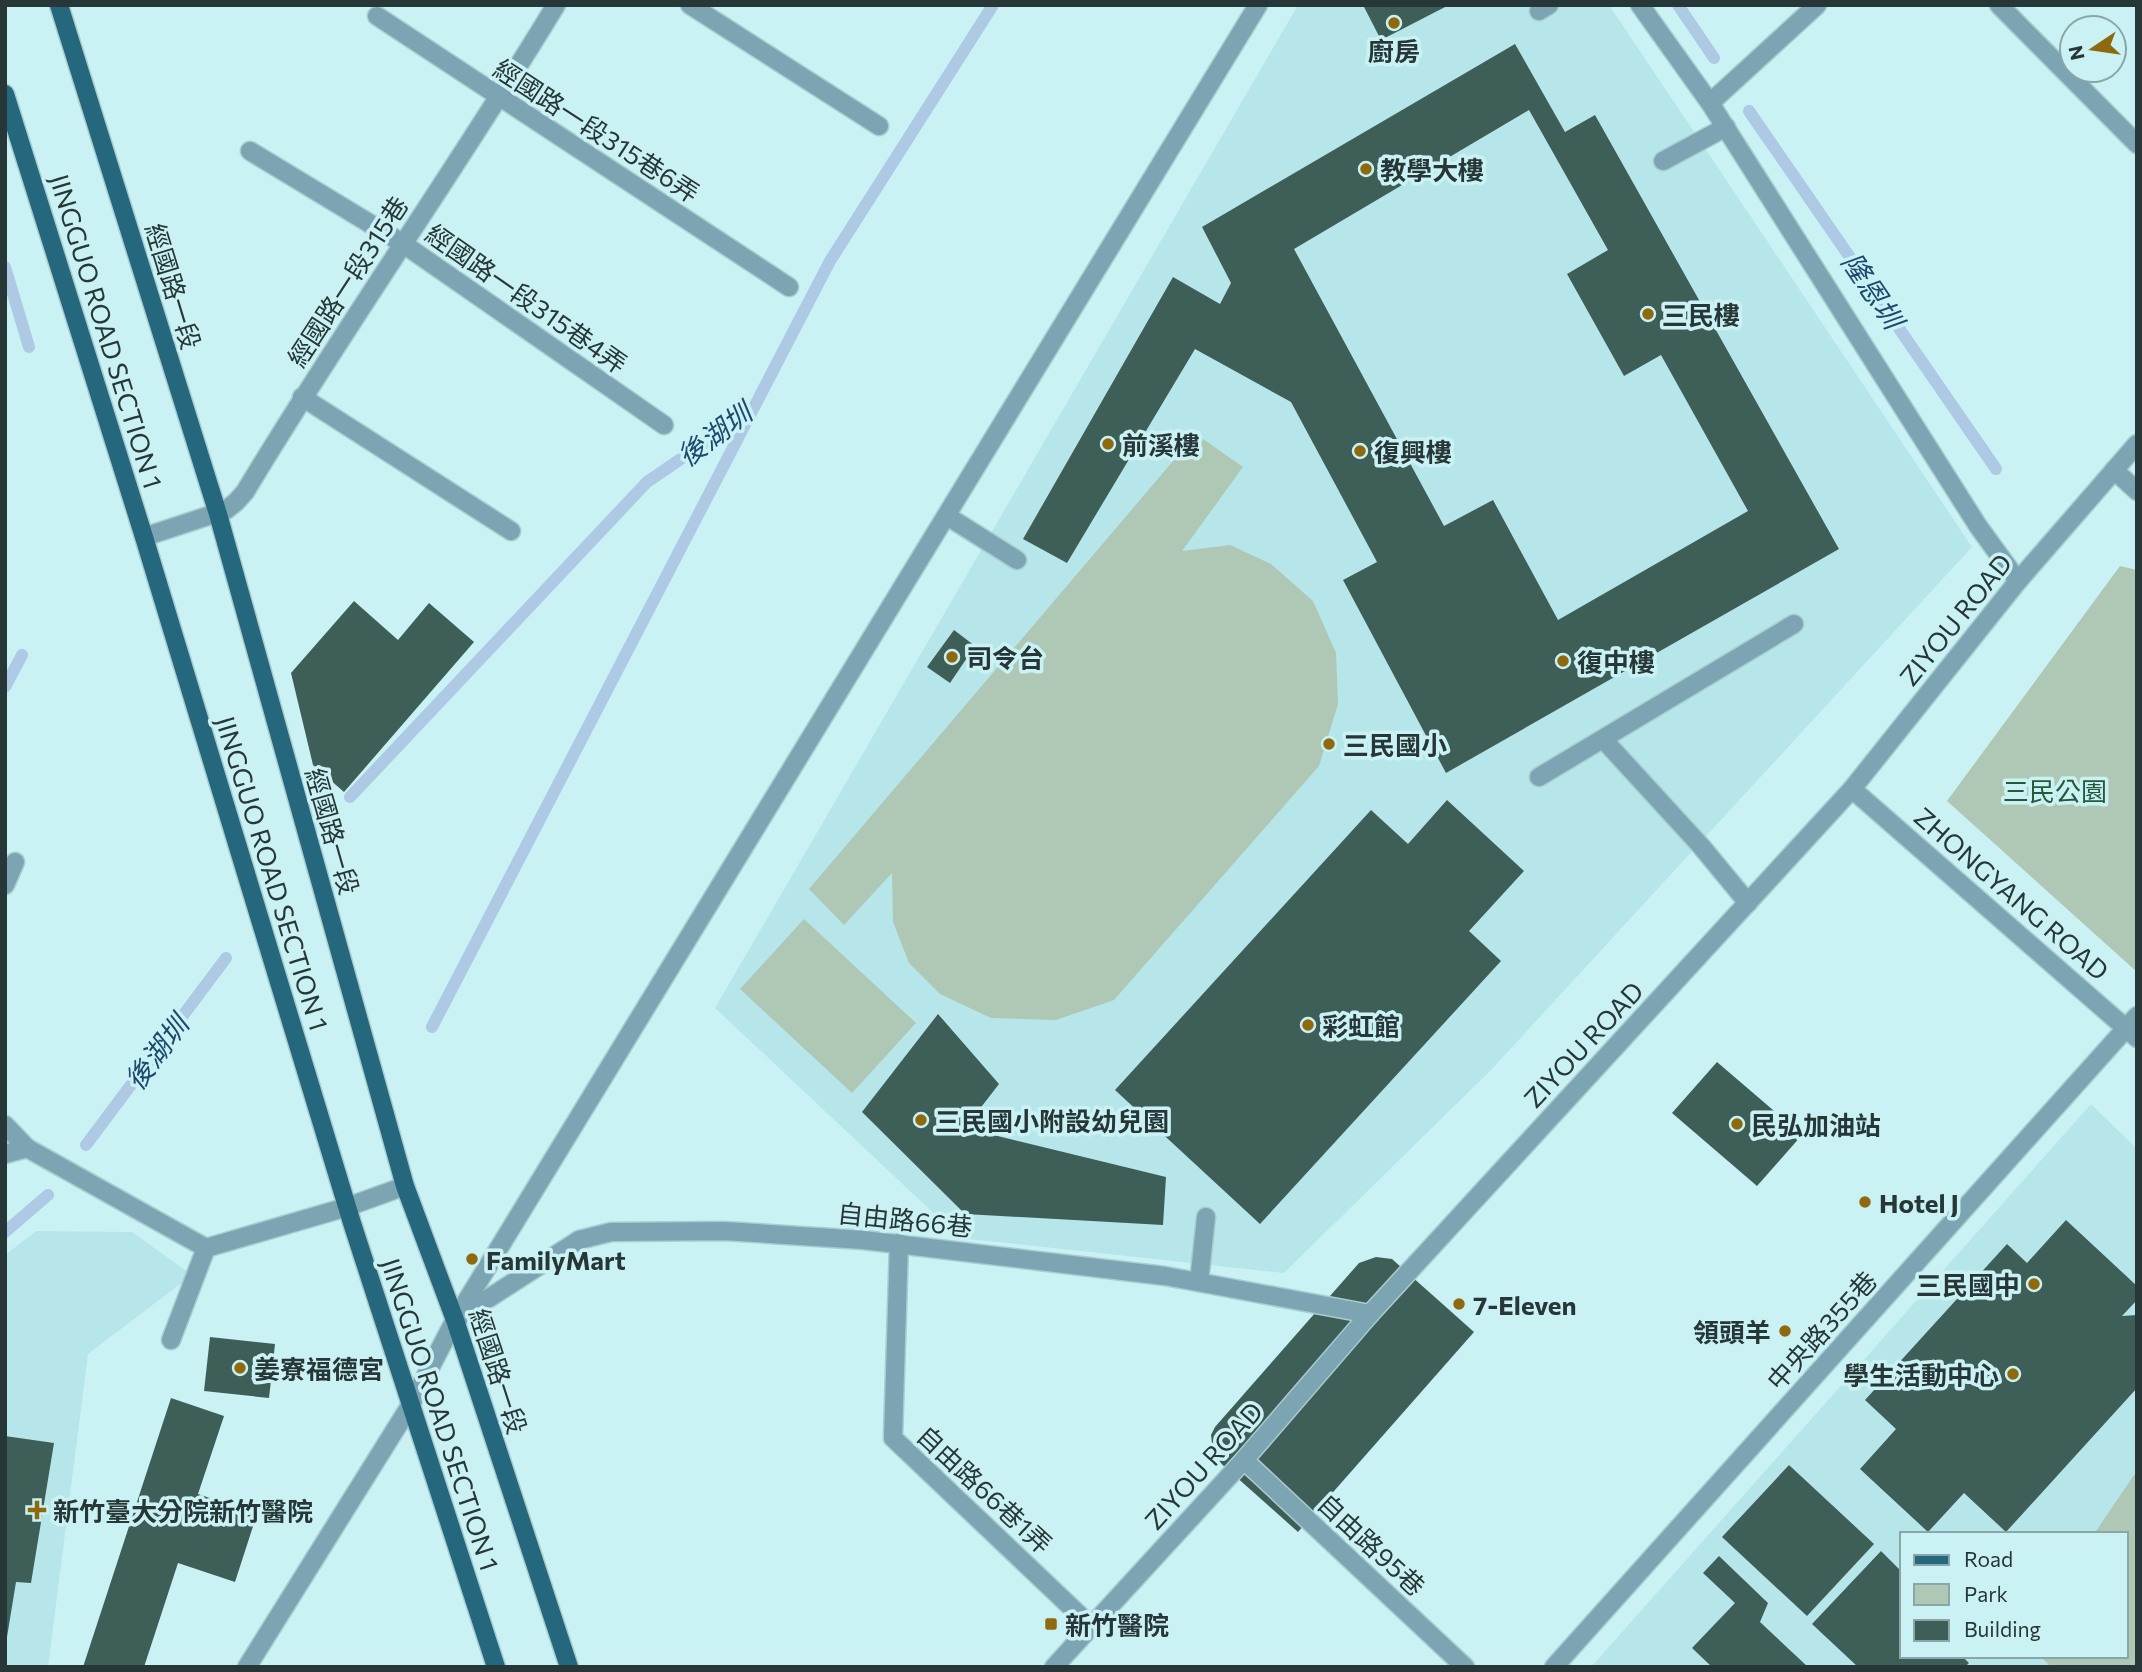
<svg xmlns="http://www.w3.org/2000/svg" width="2142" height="1672" font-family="Commissioner,'Noto Sans TC',sans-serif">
	<rect width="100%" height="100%" fill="#caf2f4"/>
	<g fill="#b6e6e9" fill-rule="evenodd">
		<path d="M1298 5H1609L1972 547 1491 1070 1284 1273 960 1238 715 1008Z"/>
		<path d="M2091 1104 2137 1149V1667H1591ZM1902 1534H2126V1656H1902Z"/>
		<path d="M36 1231 132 1232 192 1275 88 1354 48 1667H5V1255Z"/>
	</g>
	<g fill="#aec8b5">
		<path d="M1196 434 1243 467 1182 551 1230 545 1271 564 1313 601 1336 653 1338 704 1319 766 1114 1000 1056 1020 991 1018 940 994 909 963 893 922 892 873 844 925 809 889Z"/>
		<path d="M2120 566 2137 570V972L1947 801Z"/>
		<path d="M804 919 916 1023 852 1093 740 989Z"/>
		<path d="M2137 1474V1667H2051L2040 1656H2126V1534H2094L2134 1475Z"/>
	</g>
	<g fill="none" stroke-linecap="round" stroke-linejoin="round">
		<g stroke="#adc9e4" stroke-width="12">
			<path d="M1678 5 1714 58"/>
			<path d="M1749 111 1996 469"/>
			<path d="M5 267 29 347"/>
			<path d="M5 687 22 655"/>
			<path d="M350 797 647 482 751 411"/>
			<path d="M432 1027 830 261 993 5"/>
			<path d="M86 1145 226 958"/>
			<path d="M5 1232 48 1195"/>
		</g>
	</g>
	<g fill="#3e5f57" fill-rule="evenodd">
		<path d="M1363 5H1449L1381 40Z"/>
		<path d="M1515 44 1565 132 1595 115 1839 549 1446 773 1343 580 1377 562 1291 402 1195 349 1067 563 1023 539 1173 277 1220 304 1231 283 1202 227ZM1529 110 1608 250 1567 274 1624 376 1661 355 1748 511 1558 620 1493 500 1444 526 1294 249Z"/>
		<path d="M354 601 398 640 429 603 474 642 344 792 313 765 291 673Z"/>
		<path d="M954 630 975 646 950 683 927 667Z"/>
		<path d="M1447 800 1524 871 1469 931 1501 961 1260 1224 1115 1090 1371 810 1408 844Z"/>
		<path d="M938 1014 999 1084 965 1128 1166 1177 1163 1225 965 1214 862 1112Z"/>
		<path d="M1717 1062 1802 1135 1757 1186 1672 1113Z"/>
		<path d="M2066 1220 2137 1286V1300L2122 1316 2137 1315V1388L2006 1532 1964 1493 1928 1532 1860 1469 1896 1429 1865 1400 2007 1244 2027 1263Z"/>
		<path d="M1376 1257 1392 1259 1474 1332 1298 1532 1216 1459 1213 1452 1211 1435 1215 1427 1359 1263Z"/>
		<path d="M210 1337 275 1344 269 1398 204 1391Z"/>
		<path d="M171 1398 224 1416 198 1494 257 1514 235 1582 178 1563 144 1667H83Z"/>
		<path d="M5 1436 54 1443 31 1583 16 1582 7 1637Z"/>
		<path d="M1789 1465 1874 1544 1807 1616 1722 1537Z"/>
		<path d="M1881 1551 1902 1572V1656H1962L1969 1663 1965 1667H1858L1812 1624Z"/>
		<path d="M1719 1556 1768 1603 1760 1622 1808 1667H1712L1692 1648 1735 1603 1703 1573Z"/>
	</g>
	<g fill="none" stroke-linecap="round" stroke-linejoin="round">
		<g stroke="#a9cdce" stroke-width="21">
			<g id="minor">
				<path d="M690 5 879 126"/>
				<path d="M1640 5 1710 103 1978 526 2018 581"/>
				<path d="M1999 5 2137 144"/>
				<path d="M1539 11 1549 5"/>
				<path d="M377 16 789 287"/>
				<path d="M1710 103 1817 5"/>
				<path d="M250 151 402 243 664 425"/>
				<path d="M1663 161 1726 127"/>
				<path d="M302 397 511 531"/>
				<path d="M2114 470 2137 491"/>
				<path d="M947 516 1017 560"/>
				<path d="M144 537 226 510 236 502 245 492C344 327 456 170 556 5"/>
				<path d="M1603 739 1701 846 1748 903"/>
				<path d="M1539 777 1794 624"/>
				<path d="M1852 789 2137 1038"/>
				<path d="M5 885 15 862"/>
				<path d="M5 1125 27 1148"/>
				<path d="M5 1154 27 1148 206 1248 347 1207 405 1186"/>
				<path d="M899 1243 893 1438 1091 1626"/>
				<path d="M1199 1282 1206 1217"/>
				<path d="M461 1316 579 1240 611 1232 724 1231 863 1240 1165 1276 1370 1314"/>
				<path d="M171 1340 206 1248"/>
				<path d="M1244 1460 1465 1667"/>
				<path d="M247 1667 410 1406 455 1320 1258 5"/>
				<path d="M1054 1667 1244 1460 1370 1314 1852 789 2018 581 2137 444"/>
				<path d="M1554 1667 2137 1016"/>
			</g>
		</g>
		<g stroke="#a9cdce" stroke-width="21">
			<g id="major">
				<path d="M59 5 218 514 405 1186 455 1320 569 1667"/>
				<path d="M5 94 144 537 352 1223 496 1667"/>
			</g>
		</g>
		<use href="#minor" stroke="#7ca4b3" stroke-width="18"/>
		<use href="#major" stroke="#25677d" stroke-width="18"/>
	</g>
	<g fill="#8e690d" stroke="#caf2f4" stroke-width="2.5">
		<circle cx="1394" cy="23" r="7"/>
		<circle cx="1366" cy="169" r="7"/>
		<circle cx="1648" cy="314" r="7"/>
		<circle cx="1108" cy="444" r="7"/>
		<circle cx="1360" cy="451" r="7"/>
		<circle cx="952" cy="657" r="7"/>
		<circle cx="1563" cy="661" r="7"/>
		<circle cx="1329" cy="744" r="7"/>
		<circle cx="1308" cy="1025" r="7"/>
		<circle cx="921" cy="1120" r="7"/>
		<circle cx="1737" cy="1124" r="7"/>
		<circle cx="1865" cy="1202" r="7"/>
		<circle cx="472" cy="1259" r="7"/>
		<circle cx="2034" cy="1284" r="7"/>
		<circle cx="1459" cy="1304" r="7"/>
		<circle cx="1785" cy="1331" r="7"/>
		<circle cx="240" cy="1368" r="7"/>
		<circle cx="2013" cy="1374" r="7"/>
		<path d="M33.5 1499.5h7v7h7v7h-7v7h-7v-7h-7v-7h7z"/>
		<rect x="1044" y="1617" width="14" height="14" rx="3.5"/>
	</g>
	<g text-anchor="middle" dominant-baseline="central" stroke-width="7" stroke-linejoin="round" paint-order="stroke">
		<g font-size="26" font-weight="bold" fill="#273737" stroke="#caf2f4" text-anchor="start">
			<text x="1394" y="50" text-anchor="middle">廚房</text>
			<text x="1380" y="169">教學大樓</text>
			<text x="1662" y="314">三民樓</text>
			<text x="1122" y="444">前溪樓</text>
			<text x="1374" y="451">復興樓</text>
			<text x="966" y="657">司令台</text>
			<text x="1577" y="661">復中樓</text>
			<text x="1343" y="744">三民國小</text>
			<text x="1322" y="1025">彩虹館</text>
			<text x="935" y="1120">三民國小附設幼兒園</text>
			<text x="1751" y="1124">民弘加油站</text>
			<text x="1879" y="1202">Hotel J</text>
			<text x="486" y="1259">FamilyMart</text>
			<text x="2020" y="1284" text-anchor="end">三民國中</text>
			<text x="1473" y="1304">7-Eleven</text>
			<text x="1771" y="1331" text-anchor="end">領頭羊</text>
			<text x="254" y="1368">姜寮福德宮</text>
			<text x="1999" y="1374" text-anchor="end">學生活動中心</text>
			<text x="53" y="1510">新竹臺大分院新竹醫院</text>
			<text x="1065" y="1624">新竹醫院</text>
		</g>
		<g font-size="26" fill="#273737" stroke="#caf2f4">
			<text transform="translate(597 130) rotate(33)">經國路一段315巷6弄</text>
			<text transform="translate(347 281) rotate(-57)">經國路一段315巷</text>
			<text transform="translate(174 286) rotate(73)">經國路一段</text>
			<text transform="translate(527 298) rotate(35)">經國路一段315巷4弄</text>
			<text transform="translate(107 331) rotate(73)">JINGGUO ROAD SECTION 1</text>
			<text transform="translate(1955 619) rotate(-51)">ZIYOU ROAD</text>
			<text transform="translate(333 831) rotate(74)">經國路一段</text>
			<text transform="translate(273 873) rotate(73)">JINGGUO ROAD SECTION 1</text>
			<text transform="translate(2012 893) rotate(41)">ZHONGYANG ROAD</text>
			<text transform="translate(1583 1044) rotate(-47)">ZIYOU ROAD</text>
			<text transform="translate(905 1219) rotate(6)">自由路66巷</text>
			<text transform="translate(1821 1330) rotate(-48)">中央路355巷</text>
			<text transform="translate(499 1371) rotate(72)">經國路一段</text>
			<text transform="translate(441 1414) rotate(72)">JINGGUO ROAD SECTION 1</text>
			<text transform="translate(1203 1465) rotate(-48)">ZIYOU ROAD</text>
			<text transform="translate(985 1489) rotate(43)">自由路66巷1弄</text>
			<text transform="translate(1372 1544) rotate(43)">自由路95巷</text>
		</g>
		<g font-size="26" fill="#255938" stroke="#caf2f4">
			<text x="2055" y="790">三民公園</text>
		</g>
		<g font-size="28" font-style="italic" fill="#1e496e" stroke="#caf2f4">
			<text transform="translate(1873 290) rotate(56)">隆恩圳</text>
			<text transform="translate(714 434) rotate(-37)">後湖圳</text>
			<text transform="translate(156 1052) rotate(-53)">後湖圳</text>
		</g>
	</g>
	<rect width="2142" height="1672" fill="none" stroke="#273737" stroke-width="14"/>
	<rect x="1900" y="1532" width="228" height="126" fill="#caf2f4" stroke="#89a7a8" stroke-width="2"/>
	<rect x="1914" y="1555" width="35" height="10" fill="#25677d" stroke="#89a7a8" stroke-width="2"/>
	<text x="1964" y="1567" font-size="21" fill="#273737">Road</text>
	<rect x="1914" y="1584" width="35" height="21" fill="#aec8b5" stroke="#89a7a8" stroke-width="2"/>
	<text x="1964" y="1602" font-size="21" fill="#273737">Park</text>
	<rect x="1914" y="1620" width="35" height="21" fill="#3e5f57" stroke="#89a7a8" stroke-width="2"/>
	<text x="1964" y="1637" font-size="21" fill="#273737">Building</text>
	<g transform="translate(2093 49) rotate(257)"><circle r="33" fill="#caf2f4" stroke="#89a7a8" stroke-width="2"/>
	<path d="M0-5L12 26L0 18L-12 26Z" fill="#8e690d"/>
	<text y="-10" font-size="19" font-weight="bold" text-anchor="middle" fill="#273737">N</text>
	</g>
</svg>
